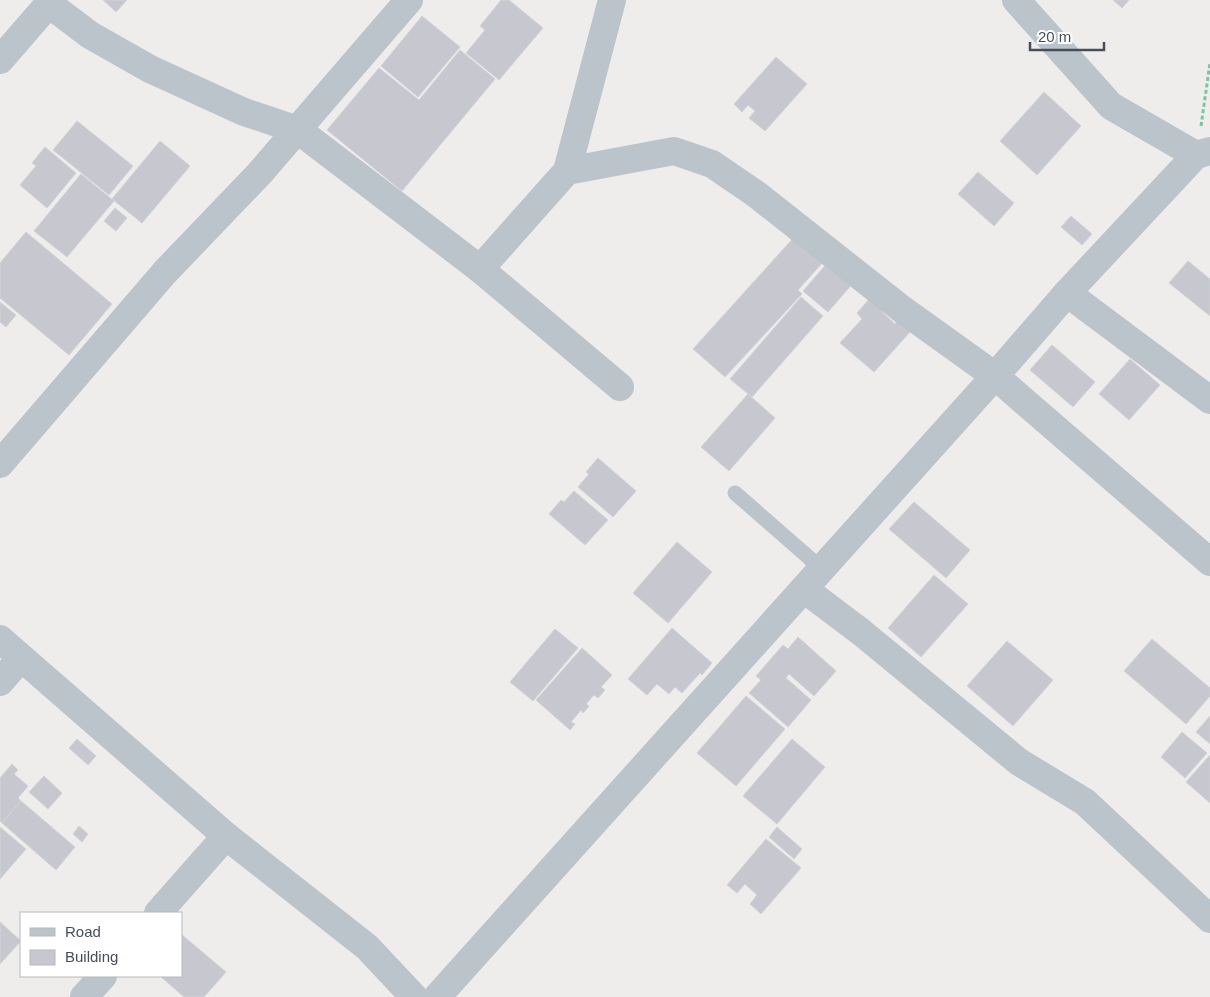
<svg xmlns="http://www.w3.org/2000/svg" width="1210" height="997" font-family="Helvetica,sans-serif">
	<rect width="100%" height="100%" fill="#efecec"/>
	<g fill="#c7c8cf" stroke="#d1d3d8">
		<path d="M103 0H127L116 12Z"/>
		<path d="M501 0H509L543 28 499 80 466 53 485 30 480 26Z"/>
		<path d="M1113 0H1129L1122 8Z"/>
		<path d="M422 16 460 47 418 97 381 66Z"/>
		<path d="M460 50 495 79 402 191 327 130 379 68 419 100Z"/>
		<path d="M776 57 807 84 765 131 749 118 755 111 748 105 742 112 734 104Z"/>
		<path d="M1044 92 1081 126 1037 175 1000 141Z"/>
		<path d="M77 121 133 166 109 195 53 150Z"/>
		<path d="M160 141 190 166 142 223 112 199Z"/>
		<path d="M45 147 76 173 47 208 20 185 36 166 32 163Z"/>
		<path d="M978 172 1014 203 994 226 958 194Z"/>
		<path d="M81 174 114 201 67 257 34 231Z"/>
		<path d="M115 208 127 218 116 231 104 221Z"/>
		<path d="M1071 216 1092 234 1082 245 1061 227Z"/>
		<path d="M26 232 112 304 69 355 0 298V263Z"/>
		<path d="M796 235 825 260 798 290 802 294 725 377 693 349Z"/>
		<path d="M829 261 854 282 828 312 803 291Z"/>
		<path d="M1188 261 1210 279V316L1169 283Z"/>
		<path d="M801 297 823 316 752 397 730 379Z"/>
		<path d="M871 297 884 308 881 311 895 324 898 320 910 332 874 372 840 343 862 319 857 313Z"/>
		<path d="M0 302 16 315 6 327 0 322Z"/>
		<path d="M1052 345 1095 382 1073 407 1030 370Z"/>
		<path d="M1130 359 1160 385 1129 420 1099 394Z"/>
		<path d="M748 394 775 418 729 471 701 447Z"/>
		<path d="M598 458 636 491 613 517 578 487 589 474 586 472Z"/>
		<path d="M574 491 608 520 585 545 549 514 561 500 564 502Z"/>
		<path d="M914 502 970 550 946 578 889 529Z"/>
		<path d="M677 542 712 572 668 623 633 593Z"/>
		<path d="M934 575 968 604 921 657 888 628Z"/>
		<path d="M672 628 712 663 702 675 700 673 682 693 675 687 669 694 657 684 647 695 628 679Z"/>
		<path d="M555 629 578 648 533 701 510 682Z"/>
		<path d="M798 637 836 671 814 696 789 674 786 678 811 700 788 727 749 693 761 680 756 676 783 645 788 649Z"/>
		<path d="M1152 639 1210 688V696L1186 724 1124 671Z"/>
		<path d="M1007 641 1053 680 1013 726 967 686Z"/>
		<path d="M582 648 612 675 601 687 605 690 598 698 594 695 586 704 589 706 583 713 581 710 571 722 575 724 570 730 536 700Z"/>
		<path d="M746 696 785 729 736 786 697 753Z"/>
		<path d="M1210 716V744L1196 732Z"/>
		<path d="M1182 732 1207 753 1185 778 1161 757Z"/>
		<path d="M77 739 96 756 88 765 69 748Z"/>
		<path d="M792 739 825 767 777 824 743 796Z"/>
		<path d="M1210 755V803L1186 782Z"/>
		<path d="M12 764 18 770 14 774 28 786 18 798 21 801 2 823 0 821V778Z"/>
		<path d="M44 776 62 793 48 809 29 792Z"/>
		<path d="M21 801 75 847 56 870 2 823Z"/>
		<path d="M79 826 88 834 82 842 73 834Z"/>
		<path d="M0 827 26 849 0 879Z"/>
		<path d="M777 827 802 849 794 859 769 837Z"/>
		<path d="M766 839 801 868 761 914 750 904 757 895 745 884 737 893 727 885Z"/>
		<path d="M0 922 21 941 0 964Z"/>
		<path d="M181 934 226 972 204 997H184L160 976H181Z"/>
	</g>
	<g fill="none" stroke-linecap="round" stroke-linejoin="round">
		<path stroke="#75c8a1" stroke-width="3" stroke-dasharray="4 2.5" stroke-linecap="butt" d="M1201 126 1210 63"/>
		<path stroke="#bbc3cb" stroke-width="15" d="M735 493 822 569"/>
		<g stroke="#bbc3cb" stroke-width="28">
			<path d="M1016 0 1111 106 1196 155"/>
			<path d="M49 4 90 35 150 69 244 112 298 130 480 269 620 387"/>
			<path d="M0 60 52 0"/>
			<path d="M567 171 612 0"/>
			<path d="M480 269 567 171 674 151 712 164 756 194 903 310 995 376 1210 562"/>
			<path d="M1067 293 1210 400"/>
			<path d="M0 464 165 272 259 174 409 0"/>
			<path d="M804 589 861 632 1019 762 1085 802 1210 919"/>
			<path d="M0 639 226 836 367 947 414 997"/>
			<path d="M0 682 21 658"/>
			<path d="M158 913 226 836"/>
			<path d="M84 997 103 976"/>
			<path d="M437 997 995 376 1067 293 1196 155 1210 151"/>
		</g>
	</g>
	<rect x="20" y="912" width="162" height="65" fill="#ffffff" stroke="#b5b9bd"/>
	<rect x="30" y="928" width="25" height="8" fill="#bbc3cb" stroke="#b5b9bd"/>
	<text x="65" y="937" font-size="15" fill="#464f59">Road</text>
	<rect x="30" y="950" width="25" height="15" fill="#c7c8cf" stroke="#b5b9bd"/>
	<text x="65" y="962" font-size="15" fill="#464f59">Building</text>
	<path d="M1030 42v8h74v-8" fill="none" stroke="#464f59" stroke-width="2.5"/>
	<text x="1038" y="42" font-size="15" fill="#464f59" stroke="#ffffff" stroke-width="4" paint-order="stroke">20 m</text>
</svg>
